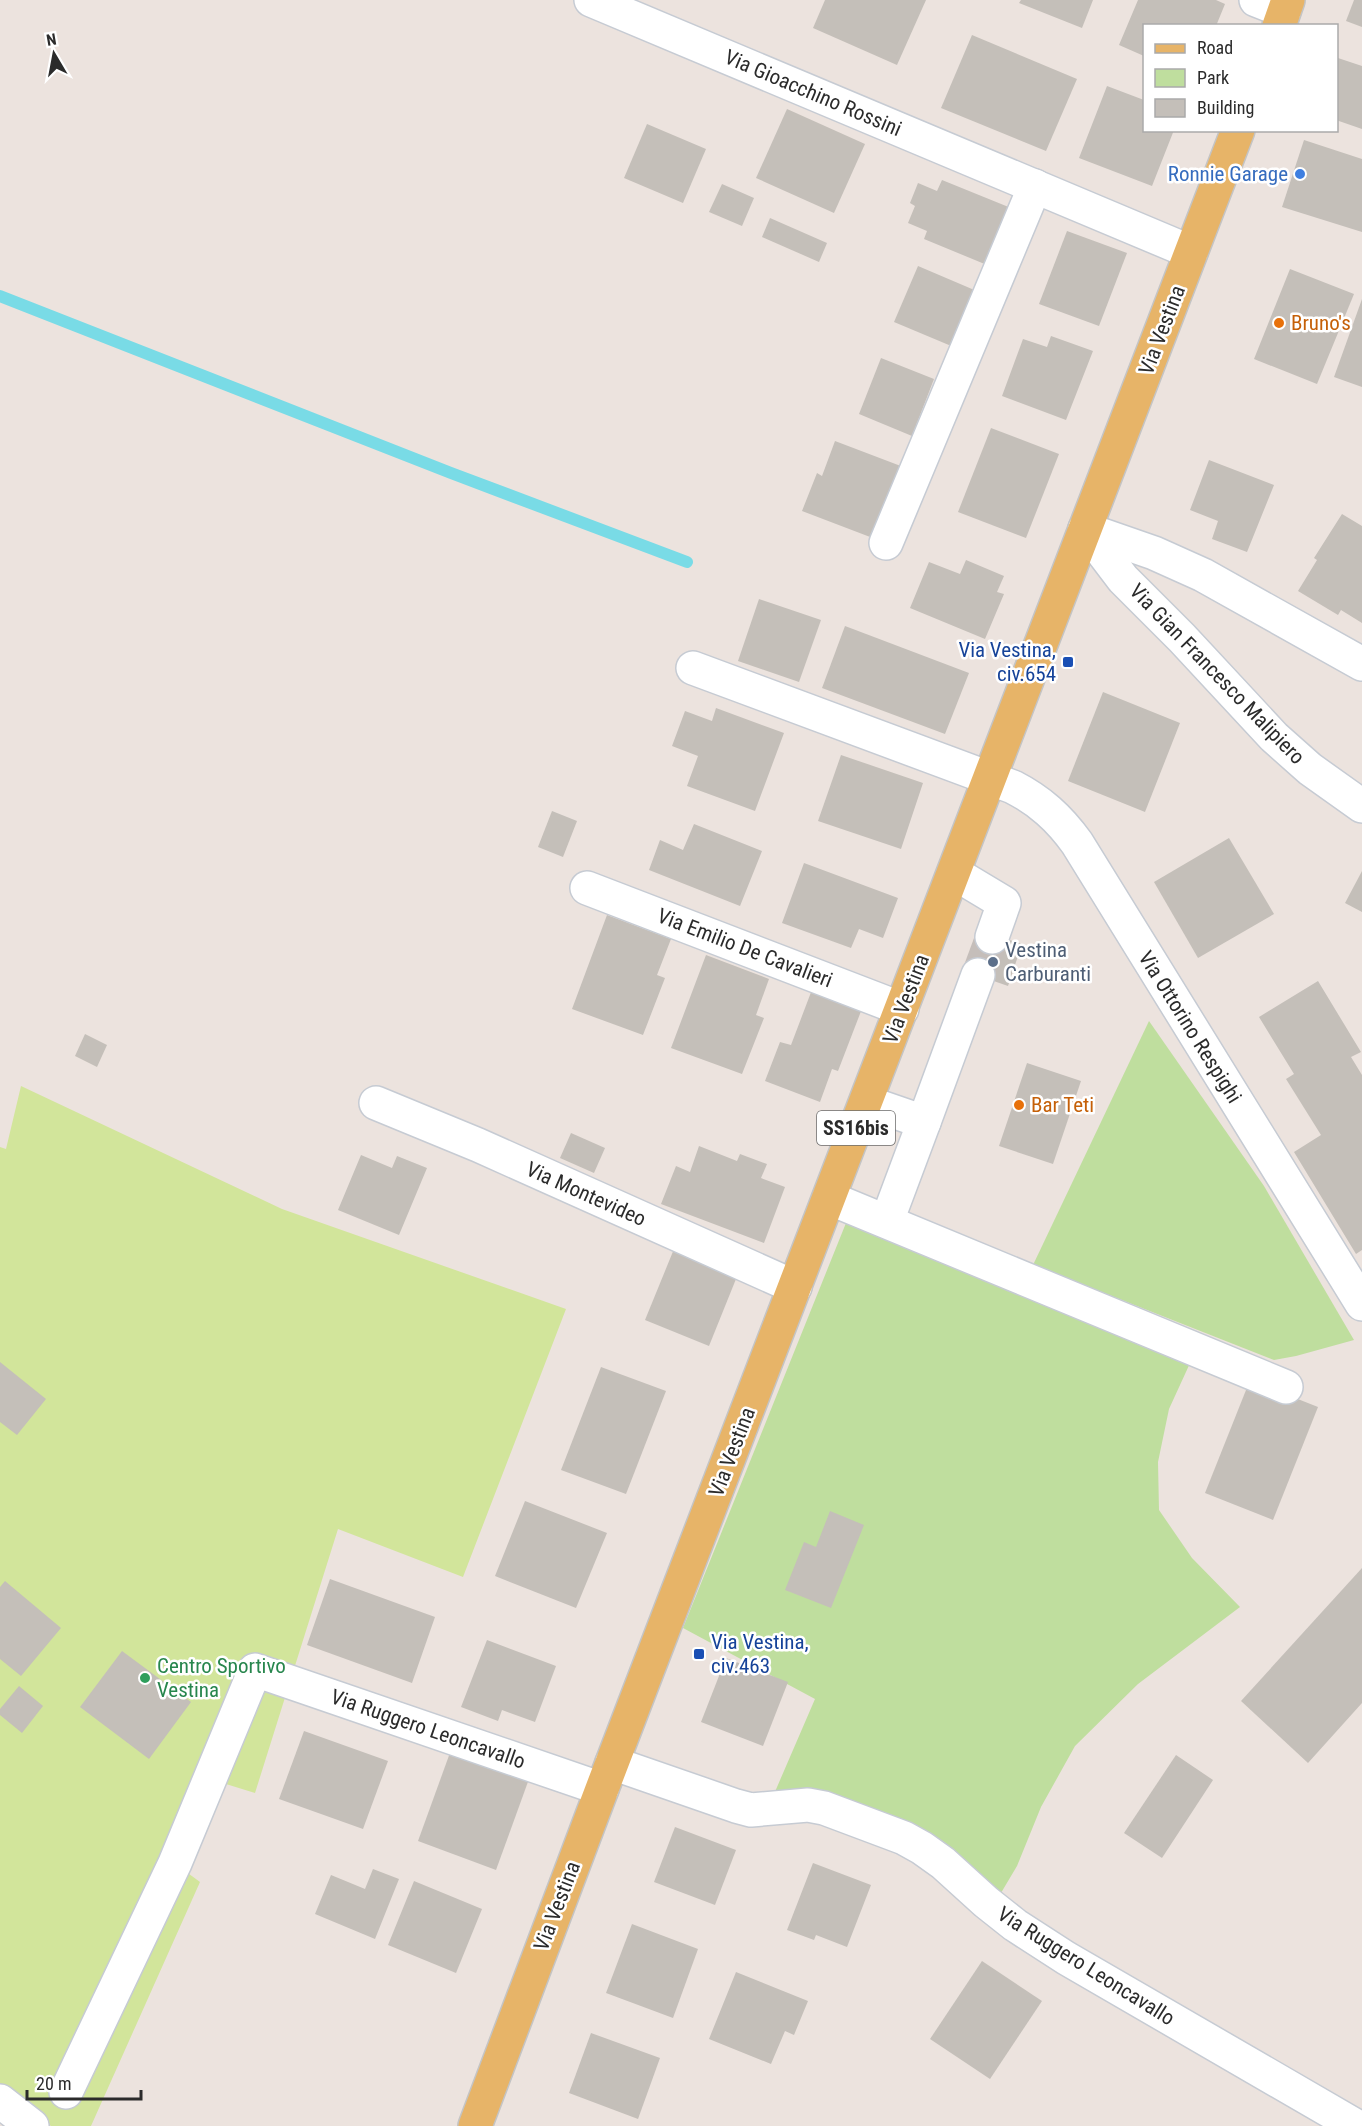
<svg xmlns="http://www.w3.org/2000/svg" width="1362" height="2126" font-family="'Roboto Condensed',sans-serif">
	<rect width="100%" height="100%" fill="#ece3de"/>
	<g fill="#bfde9e">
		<path d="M1149 1021 1264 1186 1354 1340 1296 1356 1274 1360 1033 1265Z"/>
		<path d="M846 1223 1191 1361 1169 1409 1158 1462 1159 1510 1192 1558 1240 1607 1138 1684 1075 1746 1041 1807 1017 1866 995 1903 952 1864 771 1801 815 1699 683 1628Z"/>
	</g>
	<path fill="#d2e59b" d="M21 1086 282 1209 566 1309 463 1577 338 1529 255 1793 213 1780 181 1868 200 1882 91 2126H51L0 2085V1147L6 1149Z"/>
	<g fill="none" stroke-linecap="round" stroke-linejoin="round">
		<path stroke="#79dbe6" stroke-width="12" d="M0 296 451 473 687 562"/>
	</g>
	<g fill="#c4bfb9">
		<path d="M825 0H926L897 65 813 28Z"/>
		<path d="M1021 0H1093L1082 28 1019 3Z"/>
		<path d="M1138 0H1216L1225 4 1216 26H1144V56L1119 45Z"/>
		<path d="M1354 0H1362V27L1346 21Z"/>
		<path d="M972 35 1077 79 1046 151 941 108Z"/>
		<path d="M1338 58 1362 66V129L1336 120Z"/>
		<path d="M1107 86 1144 100V130H1174L1152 186 1079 158Z"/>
		<path d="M787 109 865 144 834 213 756 178Z"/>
		<path d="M647 124 706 149 683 203 624 178Z"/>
		<path d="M1304 140 1362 159V232L1282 207Z"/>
		<path d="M942 180 1011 208 987 265 924 239 927 231 908 223 915 206 910 203 918 183 937 191Z"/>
		<path d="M722 184 754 198 742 226 709 212Z"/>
		<path d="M770 218 827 243 819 262 762 237Z"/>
		<path d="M1067 231 1127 253 1099 326 1039 304Z"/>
		<path d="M918 266 979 292 956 348 894 322Z"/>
		<path d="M1290 269 1354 294 1317 384 1254 359Z"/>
		<path d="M1362 299V387L1334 377Z"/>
		<path d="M1051 336 1093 351 1066 420 1002 396 1023 339 1047 347Z"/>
		<path d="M881 358 934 379 912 436 859 414Z"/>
		<path d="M991 428 1059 454 1026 538 958 512Z"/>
		<path d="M835 441 906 468 878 540 802 511 817 473 822 476Z"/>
		<path d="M1209 460 1274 485 1247 552 1212 539 1218 521 1190 510Z"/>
		<path d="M1342 514 1362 526V623L1341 610 1338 615 1298 591 1317 560 1314 558Z"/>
		<path d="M966 560 1004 576 997 592 1004 594 985 639 910 608 929 562 960 574Z"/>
		<path d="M759 599 821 620 799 682 738 661Z"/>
		<path d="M845 626 969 673 945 734 822 688Z"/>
		<path d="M1103 692 1180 723 1145 812 1068 781Z"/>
		<path d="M716 708 784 733 755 811 687 786 698 756 672 746 685 711 712 721Z"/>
		<path d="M841 755 923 783 901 849 818 821Z"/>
		<path d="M552 811 577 821 563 857 538 847Z"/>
		<path d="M694 824 762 851 740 906 649 870 660 840 683 850Z"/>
		<path d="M1229 838 1274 914 1198 958 1154 882Z"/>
		<path d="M804 863 898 898 883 938 859 929 851 948 782 923Z"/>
		<path d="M1362 871V912L1345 903Z"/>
		<path d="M607 915 671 939 657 975 665 978 643 1035 572 1009Z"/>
		<path d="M979 930 1022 944 1008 986 965 971Z"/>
		<path d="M706 955 769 979 756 1015 764 1018 742 1074 671 1048Z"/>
		<path d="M1318 981 1361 1052 1351 1057 1362 1075V1250L1356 1254 1294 1152 1321 1135 1286 1079 1294 1074 1259 1017Z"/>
		<path d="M813 987 863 1006 838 1071 832 1069 820 1102 765 1081 780 1042 791 1045Z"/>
		<path d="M85 1034 107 1045 97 1067 75 1056Z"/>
		<path d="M1027 1063 1081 1081 1053 1164 999 1146Z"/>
		<path d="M571 1133 605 1148 594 1173 560 1158Z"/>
		<path d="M699 1146 737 1161 740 1154 767 1164 761 1178 785 1187 764 1243 661 1204 676 1166 690 1172Z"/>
		<path d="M361 1155 392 1168 397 1156 427 1168 399 1235 338 1210Z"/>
		<path d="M674 1249 738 1274 709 1346 645 1320Z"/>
		<path d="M0 1362 46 1399 17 1435 0 1422Z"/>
		<path d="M601 1367 666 1391 626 1494 561 1470Z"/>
		<path d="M1250 1380 1318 1407 1273 1520 1205 1493Z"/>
		<path d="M525 1501 607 1533 576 1608 495 1576Z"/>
		<path d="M830 1511 864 1525 831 1608 785 1590 804 1542 816 1547Z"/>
		<path d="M1362 1568V1703L1308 1763 1241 1701Z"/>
		<path d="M330 1579 435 1617 412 1683 307 1645Z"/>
		<path d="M5 1581 61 1628 21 1676 0 1659V1587Z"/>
		<path d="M487 1640 556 1666 535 1722 502 1710 498 1721 461 1707Z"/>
		<path d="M122 1651 191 1702 149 1759 80 1707Z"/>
		<path d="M726 1658 788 1682 763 1746 701 1722Z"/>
		<path d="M19 1686 43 1706 22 1733 0 1715V1709Z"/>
		<path d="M304 1731 388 1761 363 1829 279 1799Z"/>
		<path d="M451 1750 529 1779 496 1870 418 1841Z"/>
		<path d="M1176 1755 1213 1780 1162 1858 1124 1833Z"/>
		<path d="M675 1827 736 1850 715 1905 654 1882Z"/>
		<path d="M813 1863 871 1885 847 1947 816 1935 814 1940 787 1930Z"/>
		<path d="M373 1869 399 1879 375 1939 315 1914 331 1875 365 1889Z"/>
		<path d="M414 1881 482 1909 456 1973 388 1945Z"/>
		<path d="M632 1924 698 1949 673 2018 606 1993Z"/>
		<path d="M982 1961 1042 2001 990 2079 930 2039Z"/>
		<path d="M736 1972 808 2001 794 2035 785 2031 771 2064 709 2039Z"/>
		<path d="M591 2033 660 2058 638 2119 569 2093Z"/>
	</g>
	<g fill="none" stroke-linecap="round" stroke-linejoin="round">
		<path stroke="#c5beba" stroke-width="33" stroke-dasharray="33 16" stroke-linecap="butt" d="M978 975 992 937"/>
		<g stroke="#c6cbd3" stroke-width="36">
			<g id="minor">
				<path d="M591 0 1191 252"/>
				<path d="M1256 0 1284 11"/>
				<path d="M1085 529 1123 579 1182 638 1274 737 1310 769 1362 806"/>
				<path d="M1085 529 1154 553 1203 575 1362 664"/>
				<path d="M886 543 1035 186"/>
				<path d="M693 668 1013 787C1040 801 1059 818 1077 843L1362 1304"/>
				<path d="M954 873 1004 903 992 937"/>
				<path d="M587 888 902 1009"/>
				<path d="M866 1102 924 1122 978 975"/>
				<path d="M376 1103 478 1145 795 1287"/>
				<path d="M829 1198 1286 1387"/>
				<path d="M887 1221 924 1122"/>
				<path d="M612 1763 736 1806 751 1810 808 1805 824 1808 904 1838 922 1848 943 1863 986 1902 1015 1925 1066 1958 1356 2126"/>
				<path d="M66 2092 175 1863 255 1670 602 1789"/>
				<path d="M0 2101 32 2126"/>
			</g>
		</g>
		<g stroke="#c4c4c4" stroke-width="36">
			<g id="major">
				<path d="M1279 26 1288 0"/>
				<path d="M475 2126 602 1789 1238 130"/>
			</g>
		</g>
		<use href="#minor" stroke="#fff" stroke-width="33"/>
		<use href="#major" stroke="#e7b468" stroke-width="33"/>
	</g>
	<circle fill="#3f7fe0" stroke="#fff" stroke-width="2" cx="1300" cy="174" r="6"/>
	<g fill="#e8710a" stroke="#fff" stroke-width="2">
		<circle cx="1279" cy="323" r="6"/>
		<circle cx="1019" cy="1105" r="6"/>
	</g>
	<g fill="#1a4fb4" stroke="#fff" stroke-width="2">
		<rect x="1062" y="656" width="12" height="12" rx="3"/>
		<rect x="693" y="1648" width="12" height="12" rx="3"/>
	</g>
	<circle fill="#5c6f8a" stroke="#fff" stroke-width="2" cx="993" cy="962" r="6"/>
	<circle fill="#2e9e5b" stroke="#fff" stroke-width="2" cx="145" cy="1678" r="6"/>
	<g text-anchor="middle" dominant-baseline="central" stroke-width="5" stroke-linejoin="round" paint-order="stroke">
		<rect fill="#fff" stroke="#6b6b6b" stroke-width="1.5" x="817" y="1111" width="78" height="34" rx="4.5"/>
		<g font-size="20" font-weight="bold" fill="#2b2b2b">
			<text x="856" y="1128">SS16bis</text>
		</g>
		<g font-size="21" fill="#2b2b2b" stroke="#fff">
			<text transform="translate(813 93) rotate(23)">Via Gioacchino Rossini</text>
			<text transform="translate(1162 330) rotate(-69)">Via Vestina</text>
			<text transform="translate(1217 674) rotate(46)">Via Gian Francesco Malipiero</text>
			<text transform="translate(745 948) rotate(21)">Via Emilio De Cavalieri</text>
			<text transform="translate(906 999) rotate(-69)">Via Vestina</text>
			<text transform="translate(1190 1027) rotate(58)">Via Ottorino Respighi</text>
			<text transform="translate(586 1194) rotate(24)">Via Montevideo</text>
			<text transform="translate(732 1452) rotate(-69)">Via Vestina</text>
			<text transform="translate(428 1729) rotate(19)">Via Ruggero Leoncavallo</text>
			<text transform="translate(557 1906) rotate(-69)">Via Vestina</text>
			<text transform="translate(1086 1966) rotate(32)">Via Ruggero Leoncavallo</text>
		</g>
		<g font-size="21" fill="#366cbe" stroke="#fff" text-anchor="end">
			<text x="1288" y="174">Ronnie Garage</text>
		</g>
		<g font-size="21" fill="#c56008" stroke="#fff" text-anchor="start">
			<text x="1291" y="323">Bruno's</text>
			<text x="1031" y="1105">Bar Teti</text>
		</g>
		<g font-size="21" fill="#164399" stroke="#fff" text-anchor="end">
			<text x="1056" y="650">Via Vestina,<tspan x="1056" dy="24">civ.654</tspan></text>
			<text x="711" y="1642" text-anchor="start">Via Vestina,<tspan x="711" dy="24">civ.463</tspan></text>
		</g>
		<g font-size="21" fill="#4e5e75" stroke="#fff" text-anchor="start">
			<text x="1005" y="950">Vestina<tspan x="1005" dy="24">Carburanti</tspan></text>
		</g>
		<g font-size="21" fill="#27864d" stroke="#fff" text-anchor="start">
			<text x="157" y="1666">Centro Sportivo<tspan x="157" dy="24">Vestina</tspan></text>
		</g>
	</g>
	<rect x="1143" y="24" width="195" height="108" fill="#ffffff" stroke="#aaaaaa" stroke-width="1.5"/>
	<rect x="1155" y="44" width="30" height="9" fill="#e7b468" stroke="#aaaaaa" stroke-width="1.5"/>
	<text x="1197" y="54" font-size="18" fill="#2b2b2b">Road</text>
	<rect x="1155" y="69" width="30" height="18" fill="#bfde9e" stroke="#aaaaaa" stroke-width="1.5"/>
	<text x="1197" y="84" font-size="18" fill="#2b2b2b">Park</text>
	<rect x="1155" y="99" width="30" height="18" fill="#c4bfb9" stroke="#aaaaaa" stroke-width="1.5"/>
	<text x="1197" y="114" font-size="18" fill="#2b2b2b">Building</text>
	<g transform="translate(54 54) rotate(350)" stroke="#ffffff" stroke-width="4.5" paint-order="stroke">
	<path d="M0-4.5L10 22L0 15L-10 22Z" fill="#2b2b2b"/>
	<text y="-9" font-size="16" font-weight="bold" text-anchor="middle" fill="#2b2b2b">N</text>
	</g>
	<path d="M27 2090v9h114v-9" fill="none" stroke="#2b2b2b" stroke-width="3"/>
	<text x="36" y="2090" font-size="18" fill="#2b2b2b" stroke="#ffffff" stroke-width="4.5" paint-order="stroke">20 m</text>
</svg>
